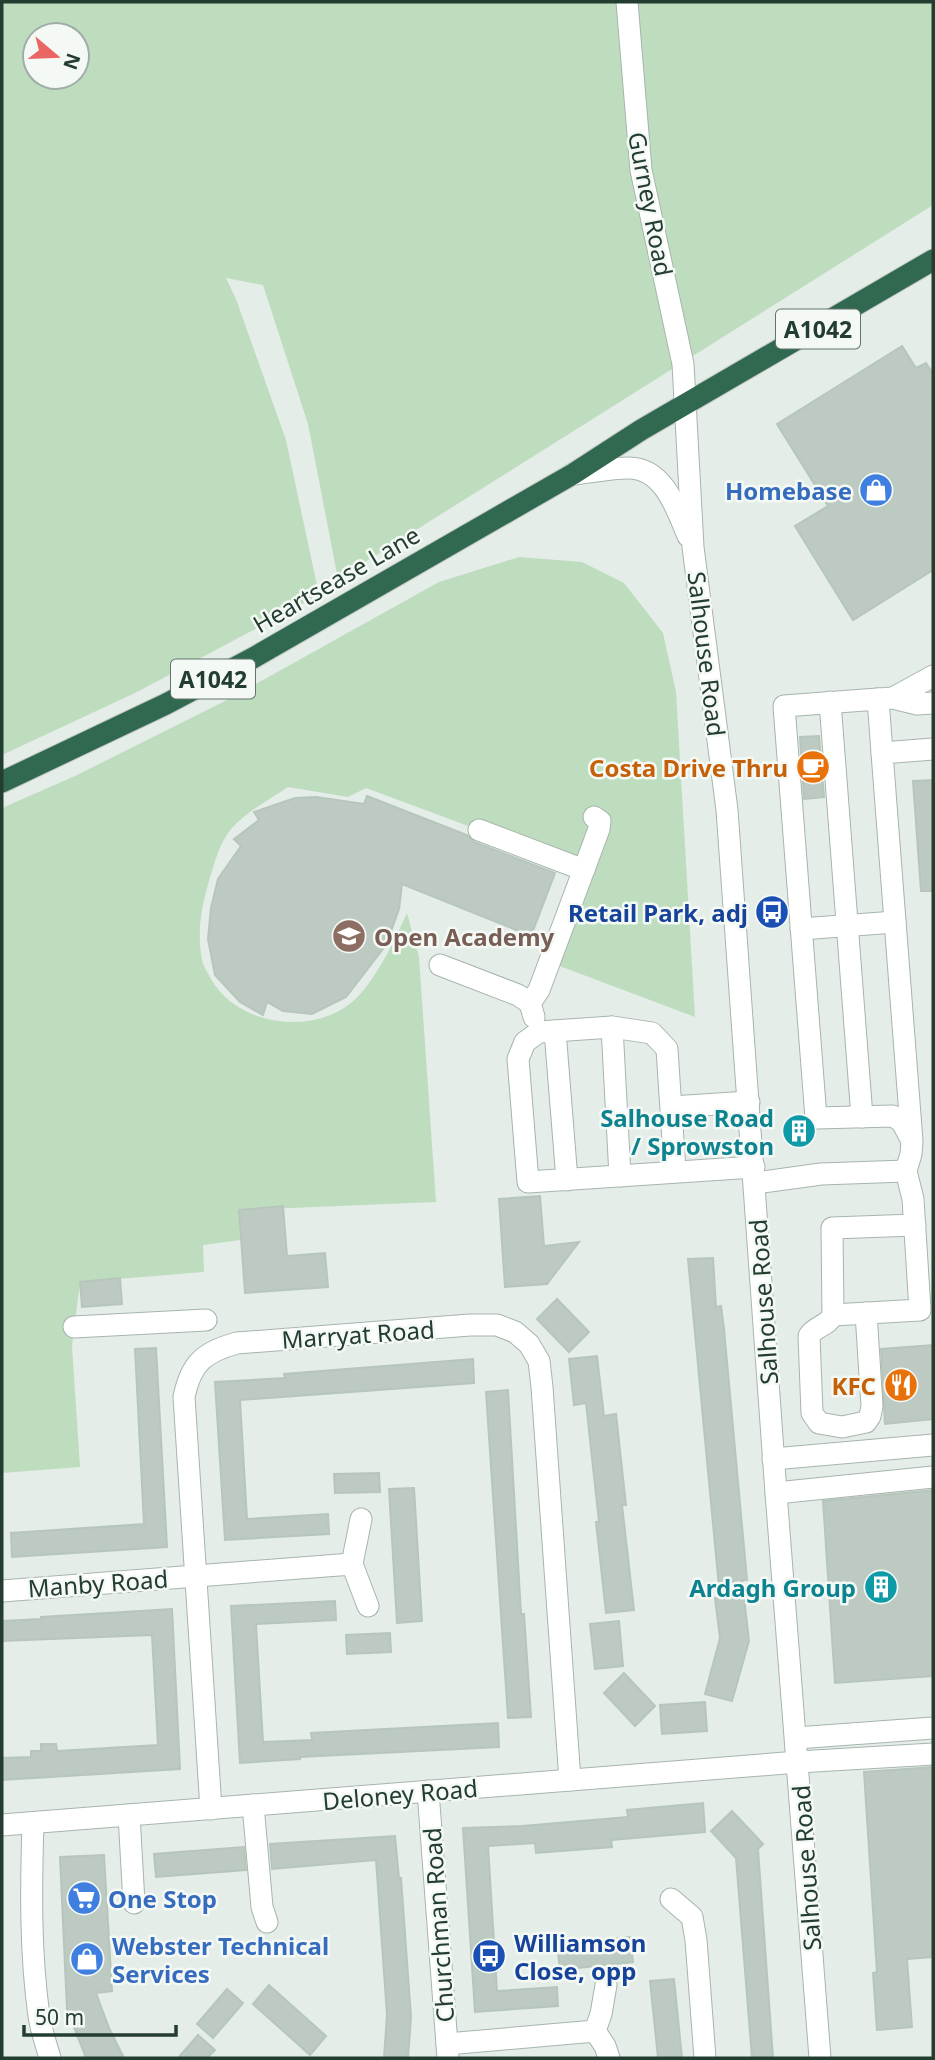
<svg xmlns="http://www.w3.org/2000/svg" width="935" height="2060" font-family="'Noto Sans',sans-serif">
	<rect width="100%" height="100%" fill="#e4ede7"/>
	<g fill="#beddbf" fill-rule="evenodd">
		<path d="M2 2H933V205L338 579 308 424 263 285 226 278 236 299 286 440 319 595 137 692 2 755ZM35 35H77V77H35Z"/>
		<path d="M519 557 582 562 624 583 663 633 676 692 695 1017 549 962 580 861 479 830 366 788 348 797 288 787C269 800 247 811 232 828 220 841 214 864 209 881 201 908 197 932 202 960 203 966 208 973 211 979 237 1025 310 1036 351 1003 374 984 395 940 407 913L419 957 436 1202 239 1210 241 1240 203 1245 204 1272 80 1282 72 1346 80 1467 2 1473V808L75 776 229 699 439 582Z"/>
	</g>
	<g fill="#bccac2" stroke="#b7c6bc" stroke-width="2">
		<path d="M902 346 916 368 926 363 933 374V570L853 620 795 526 828 506 777 424Z"/>
		<path d="M819 736 824 797 804 799 800 737Z"/>
		<path d="M933 780V891H921L913 781Z"/>
		<path d="M367 796 467 835 474 842 555 873 531 936 402 884 399 909 386 945 346 997 312 1014 283 1011 267 1002 263 1015 240 1002 215 975 208 939 211 908 218 879 241 846 234 839 259 820 254 812 295 798 316 797 364 804Z"/>
		<path d="M540 1196 544 1246 579 1242 547 1284 505 1287 499 1199Z"/>
		<path d="M283 1206 287 1256 325 1253 328 1287 245 1293 239 1210Z"/>
		<path d="M713 1258 716 1307 721 1306 724 1329 747 1580H742L749 1641 732 1701 705 1694 720 1638 715 1598H720L688 1259Z"/>
		<path d="M120 1278 122 1304 82 1307 80 1282Z"/>
		<path d="M557 1299 589 1332 569 1352 537 1319Z"/>
		<path d="M933 1345V1419L885 1424 881 1349Z"/>
		<path d="M156 1348 167 1547 12 1557 11 1533 144 1524 135 1349Z"/>
		<path d="M597 1356 604 1416 616 1414 626 1505H622L634 1610 606 1613 596 1522H599L586 1403 574 1405 569 1359Z"/>
		<path d="M473 1359 474 1383 240 1400 247 1519 328 1514 329 1534 225 1540 215 1382 285 1378 284 1374Z"/>
		<path d="M508 1390 521 1614H524L531 1717 508 1718 486 1392Z"/>
		<path d="M379 1473 380 1492 335 1493 334 1474Z"/>
		<path d="M414 1488 422 1621 397 1623 389 1489Z"/>
		<path d="M933 1490V1676L835 1683 823 1501Z"/>
		<path d="M335 1601 336 1620 256 1624 263 1742 312 1740 311 1733 498 1723 499 1747 300 1757V1759L240 1763 231 1606Z"/>
		<path d="M172 1609 180 1769 2 1780V1758L31 1757V1751H41V1744H56L57 1751 158 1745 152 1635 2 1641V1621L41 1619V1617Z"/>
		<path d="M619 1621 623 1666 595 1669 590 1624Z"/>
		<path d="M390 1633 391 1652 347 1654 346 1635Z"/>
		<path d="M624 1673 655 1706 635 1726 604 1693Z"/>
		<path d="M705 1702 707 1731 662 1734 660 1705Z"/>
		<path d="M933 1767V1957L907 1959 912 2027 877 2030 873 1973 877 1972 864 1772Z"/>
		<path d="M703 1803 705 1832 611 1840 612 1847 536 1853 535 1843 488 1846 497 1991 557 1987 558 2006 475 2012 463 1828 522 1826 628 1817 627 1810Z"/>
		<path d="M732 1811 763 1844 758 1849 773 2058H752L736 1858 711 1831Z"/>
		<path d="M395 1836 399 1878H401L411 2017 408 2058H384L387 2015 376 1860 272 1869 270 1844Z"/>
		<path d="M244 1847 246 1870 156 1877 154 1854Z"/>
		<path d="M104 1855 112 1991 96 1993 109 2028 124 2058H86L67 2009 60 1857Z"/>
		<path d="M630 1937 633 1962 560 1970 557 1945Z"/>
		<path d="M674 1979 682 2058H658L650 1981Z"/>
		<path d="M269 1985 326 2036 310 2055 253 2004Z"/>
		<path d="M227 1989 243 2003 213 2038 197 2024Z"/>
		<path d="M198 2035 215 2050 207 2058H178Z"/>
	</g>
	<g fill="none" stroke-linecap="round" stroke-linejoin="round">
		<g stroke="#a7b5ad" stroke-width="23">
			<g id="minor">
				<path d="M627 2 641 170 683 364 693 547 727 810 776 1493 820 2058"/>
				<path d="M573 474C592 472 611 468 629 468 664 468 677 510 688 536"/>
				<path d="M893 698 917 704 933 703"/>
				<path d="M878 699 893 698 933 676"/>
				<path d="M830 702 862 1117"/>
				<path d="M882 753 878 699 784 706 816 1118 893 1116 902 1122 911 1139"/>
				<path d="M479 830 584 870"/>
				<path d="M801 929 895 922"/>
				<path d="M440 965 518 995 530 1003 534 1017"/>
				<path d="M530 1003 539 990 599 829 600 821 594 817"/>
				<path d="M612 1027 620 1176"/>
				<path d="M555 1031 567 1180"/>
				<path d="M672 1107 749 1102"/>
				<path d="M675 1171 667 1049 652 1033 612 1027 539 1032 525 1042 518 1059 528 1182 754 1167"/>
				<path d="M755 1183 821 1174 906 1171"/>
				<path d="M915 1225 832 1228 833 1315 920 1310 913 1199 906 1171 911 1154 912 1141 882 753 933 749"/>
				<path d="M833 1315C828 1326 815 1326 809 1336L812 1413 819 1423 842 1427 866 1422 870 1416 872 1406 866 1313"/>
				<path d="M74 1327 206 1320"/>
				<path d="M773 1459 933 1445"/>
				<path d="M776 1493 933 1477"/>
				<path d="M352 1564 361 1519"/>
				<path d="M2 1591 352 1564 368 1606"/>
				<path d="M796 1738 933 1728"/>
				<path d="M428 1791 448 2058"/>
				<path d="M253 1805 262 1907 267 1922"/>
				<path d="M211 1809 184 1397C191 1363 204 1352 237 1343L470 1325H497L515 1332 529 1344 539 1361 542 1387 570 1780"/>
				<path d="M129 1815 134 1903"/>
				<path d="M33 1823C31 1887 30 1952 39 2016 41 2030 46 2044 50 2058"/>
				<path d="M2 1825 798 1762 933 1754"/>
				<path d="M671 1899 692 1917 696 1940 705 2058"/>
				<path d="M595 2031 601 2014 606 1985"/>
				<path d="M447 2044 595 2031 605 2046 609 2058"/>
			</g>
		</g>
		<g stroke="#c2c9c5" stroke-width="23">
			<path id="highway" d="M2 782 166 704 253 658 573 474 641 430 933 260"/>
		</g>
		<use href="#minor" stroke="#fff" stroke-width="21"/>
		<use href="#highway" stroke="#316850" stroke-width="21"/>
	</g>
	<defs>
		<g id="shop-disc" transform="scale(1.75)"><circle r="9.5" fill="#3f7fe0" stroke="#f4f9f6"/><path d="M-5-2.5h2.3a2.7 3.5 0 0 1 5.4 0H5L5.5 6h-11ZM-1.5-2.5h3a1.5 2.3 0 0 0-3 0Z" fill="#fff"/></g>
		<g id="cafe-disc" transform="scale(1.75)"><circle r="9.5" fill="#e8710a" stroke="#f4f9f6"/><path d="M-5.5-4.5H6V0H3Q3 3.5 0 3.5H-2.5Q-5.5 3.5-5.5 0ZM3-3.2v2h1.7v-2ZM-6 4.5H4V6H-6Z" fill="#fff"/></g>
		<g id="bus-disc" transform="scale(1.75)"><circle r="9.5" fill="#1a4fb4" stroke="#f4f9f6"/><path d="M-5-6H5V4H4V6H2V4H-2V6H-4V4H-5ZM-3.5-4V0h7V-4ZM-3.5 1.2v1.5H-2V1.2ZM2 1.2v1.5H3.5V1.2Z" fill="#fff"/></g>
		<g id="school-disc" transform="scale(1.75)"><circle r="9.5" fill="#8d6e63" stroke="#f4f9f6"/><path d="M0-5L7-2L0 1L-7-2ZM-4 1L0 2.5L4 1V4Q0 6-4 4Z" fill="#fff"/></g>
		<g id="building-disc" transform="scale(1.75)"><circle r="9.5" fill="#0f9aa8" stroke="#f4f9f6"/><path d="M-4-6H4V6H1V3H-1V6H-4ZM-2.5-4.3h1.7v1.8h-1.7ZM.8-4.3h1.7v1.8H.8ZM-2.5-1h1.7V.8h-1.7ZM.8-1h1.7V.8H.8Z" fill="#fff"/></g>
		<g id="restaurant-disc" transform="scale(1.75)"><circle r="9.5" fill="#e8710a" stroke="#f4f9f6"/><path d="M-5-6h1v4h1v-4h1v4h1v-4h1v5L-1.5 .5V6h-2V.5L-5-1ZM5-6V6H3V1.5H1.5Q1.5-4 5-6Z" fill="#fff"/></g>
		<g id="supermarket-disc" transform="scale(1.75)"><circle r="9.5" fill="#3f7fe0" stroke="#f4f9f6"/><path d="M-6-5.5h2.5l.6 2H6L4.5 2H-2.5L-4.4-4H-6ZM-1.5 3.2a1.3 1.3 0 1 0 .1 0ZM3 3.2a1.3 1.3 0 1 0 .1 0Z" fill="#fff"/></g>
	</defs>
	<g fill-rule="evenodd">
		<use href="#shop-disc" x="876" y="490"/>
		<use href="#cafe-disc" x="813" y="767"/>
		<use href="#bus-disc" x="772" y="912"/>
		<use href="#school-disc" x="349" y="936"/>
		<use href="#building-disc" x="799" y="1131"/>
		<use href="#restaurant-disc" x="901" y="1385"/>
		<use href="#building-disc" x="881" y="1587"/>
		<use href="#supermarket-disc" x="84" y="1898"/>
		<use href="#bus-disc" x="489" y="1956"/>
		<use href="#shop-disc" x="87" y="1959"/>
	</g>
	<g text-anchor="middle" dominant-baseline="central" stroke-width="5" stroke-linejoin="round" paint-order="stroke">
		<g fill="#f4f9f6" stroke="#62756c" stroke-width="2">
			<rect x="776" y="309.5" width="84" height="39" rx="5"/>
			<rect x="171" y="659.5" width="84" height="39" rx="5"/>
		</g>
		<g font-size="23" font-weight="bold" fill="#243d31">
			<text x="818" y="329">A1042</text>
			<text x="213" y="679">A1042</text>
		</g>
		<g font-size="24" fill="#243d31" stroke="#f4f9f6">
			<text transform="translate(651 204) rotate(79)">Gurney Road</text>
			<text transform="translate(336 579) rotate(-30)">Heartsease Lane</text>
			<text transform="translate(707 654) rotate(83)">Salhouse Road</text>
			<text transform="translate(763 1302) rotate(-94)">Salhouse Road</text>
			<text transform="translate(358 1334) rotate(-4)">Marryat Road</text>
			<text transform="translate(98 1583) rotate(-4)">Manby Road</text>
			<text transform="translate(400 1794) rotate(-5)">Deloney Road</text>
			<text transform="translate(806 1868) rotate(-94)">Salhouse Road</text>
			<text transform="translate(438 1925) rotate(-94)">Churchman Road</text>
		</g>
		<g font-size="24" font-weight="bold" fill="#366cbe" stroke="#f4f9f6" text-anchor="start">
			<text x="852" y="490" text-anchor="end">Homebase</text>
			<text x="108" y="1898">One Stop</text>
			<text x="112" y="1945">Webster Technical<tspan x="112" dy="28">Services</tspan></text>
		</g>
		<g font-size="24" font-weight="bold" fill="#c56008" stroke="#f4f9f6" text-anchor="end">
			<text x="788" y="767">Costa Drive Thru</text>
			<text x="876" y="1385">KFC</text>
		</g>
		<g font-size="24" font-weight="bold" fill="#164399" stroke="#f4f9f6" text-anchor="end">
			<text x="748" y="912">Retail Park, adj</text>
			<text x="514" y="1942" text-anchor="start">Williamson<tspan x="514" dy="28">Close, opp</tspan></text>
		</g>
		<g font-size="24" font-weight="bold" fill="#785e54" stroke="#f4f9f6" text-anchor="start">
			<text x="374" y="936">Open Academy</text>
		</g>
		<g font-size="24" font-weight="bold" fill="#0d838f" stroke="#f4f9f6" text-anchor="end">
			<text x="774" y="1117">Salhouse Road<tspan x="774" dy="28">/ Sprowston</tspan></text>
			<text x="856" y="1587">Ardagh Group</text>
		</g>
	</g>
	<rect width="935" height="2060" fill="none" stroke="#243d31" stroke-width="7"/>
	<g transform="translate(56 56) rotate(109)"><circle r="33" fill="#f4f9f6" stroke="#a1aea7" stroke-width="2"/>
	<path d="M0-5L12 26L0 18L-12 26Z" fill="#ea6664"/>
	<text y="-10" font-size="19" font-weight="bold" text-anchor="middle" fill="#243d31">N</text>
	</g>
	<path d="M24 2025v10h152v-10" fill="none" stroke="#243d31" stroke-width="3.5"/>
	<text x="35" y="2025" font-size="21" fill="#243d31" stroke="#f4f9f6" stroke-width="5" paint-order="stroke">50 m</text>
</svg>
